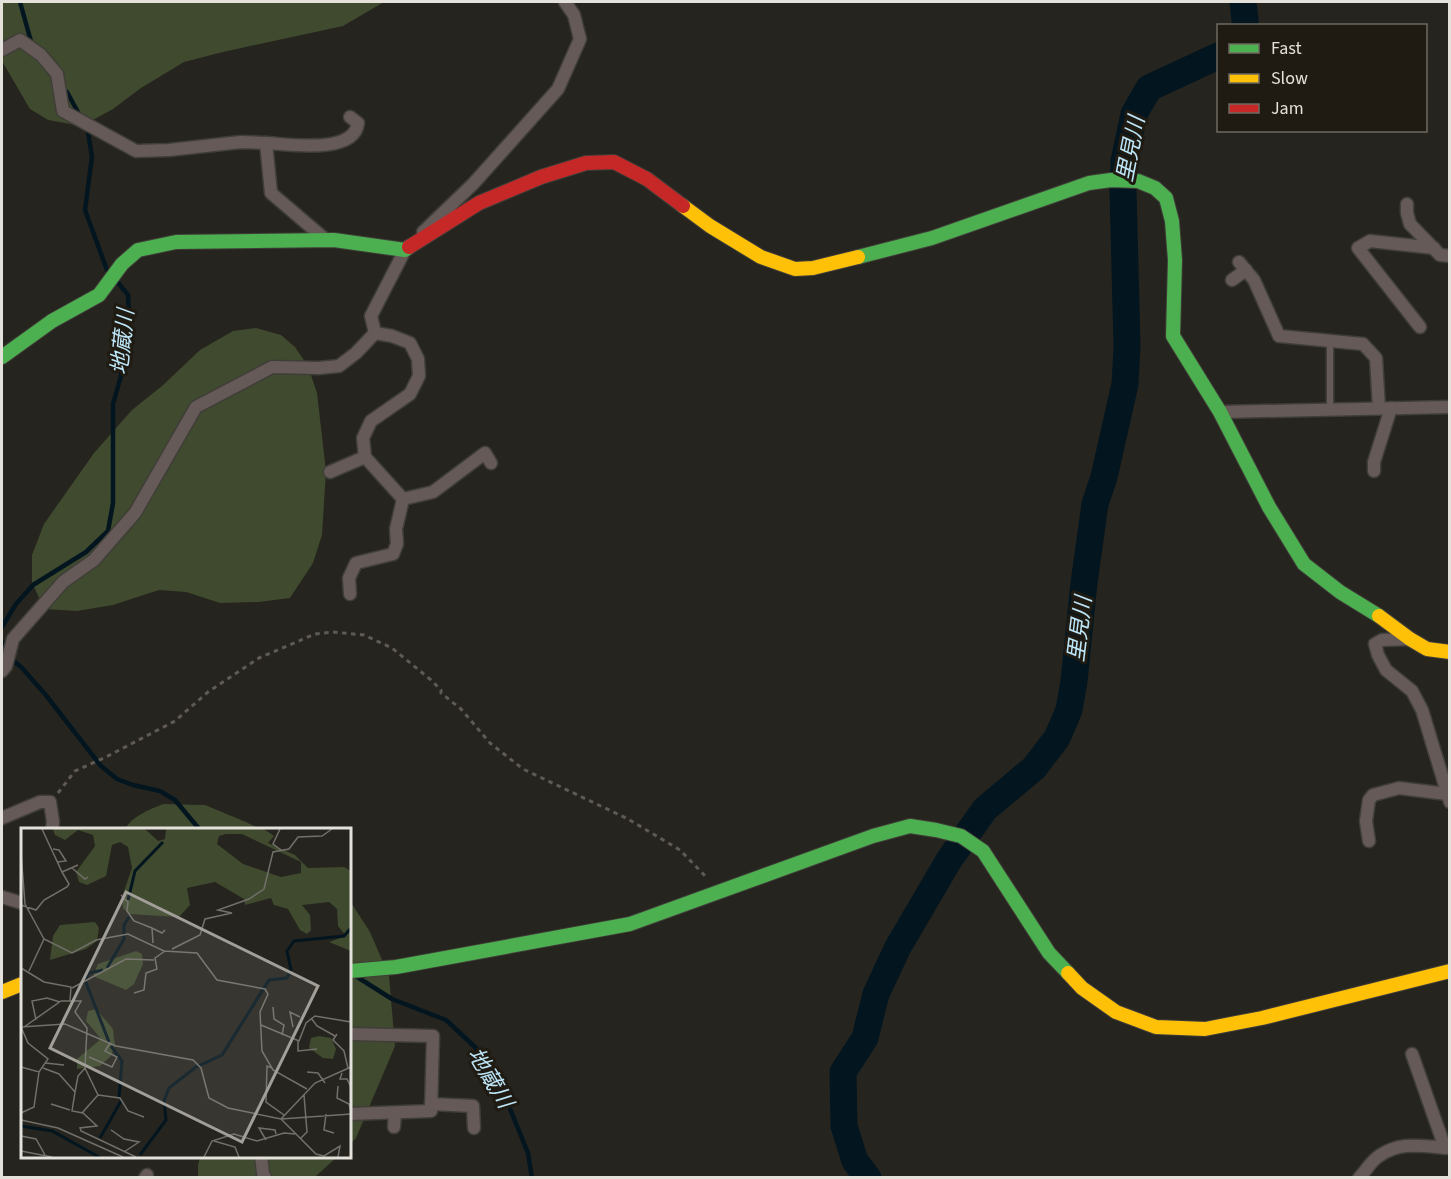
<svg xmlns="http://www.w3.org/2000/svg" width="1451" height="1179" font-family="'Source Sans 3','Noto Sans JP',sans-serif">
	<rect width="100%" height="100%" fill="#26241e"/>
	<g fill="#3f4a2e">
		<path d="M2 2H384L343 26 223 52 184 62 141 88 113 109 82 126 48 120 30 109 2 61Z"/>
		<path d="M256 328 281 335 295 347 308 366 317 393 326 471 322 535 313 563 290 598 259 602 220 603 186 592 159 590 113 605 77 611 44 609 32 582V555L44 524 94 453 132 410 162 386 200 350 233 331Z"/>
		<path d="M163 804 205 805 246 822 260 829H125C132 816 149 810 163 804Z"/>
		<path d="M350 901 370 932 389 976 395 1046 356 1138 350 1144Z"/>
		<path d="M200 1157H337L315 1177H198V1165Z"/>
	</g>
	<g fill="none" stroke-linecap="round" stroke-linejoin="round">
		<g stroke="#031620" stroke-width="4.5">
			<path d="M20 2 32 45"/>
			<path d="M63 88 67 92 80 116"/>
			<path d="M85 127 88 132 92 157 85 210 107 270 110 273"/>
			<path d="M2 627 16 604 33 585 86 552 108 531 113 503V404L121 376V357L129 312 128 295 116 280"/>
			<path d="M2 642 9 657 22 668 45 694 101 766 117 779 133 785 160 791 175 800 200 830"/>
			<path d="M354 975 392 999 446 1020 475 1047 506 1099 528 1153 532 1178"/>
		</g>
		<g stroke="#031620" stroke-width="27">
			<path d="M1243 2 1245 20V26"/>
			<path d="M868 1178 855 1161 844 1126 843 1072 865 1038 876 994 898 947 949 860 985 809 1034 768 1057 738 1069 710 1074 681 1084 583 1095 504 1104 477 1125 384 1127 346 1123 190 1124 161 1134 114 1149 88 1218 56"/>
		</g>
		<g stroke="#403e39" stroke-width="9">
			<path id="lane" d="M1330 341V409"/>
		</g>
		<g stroke="#403e39" stroke-width="15">
			<g id="street">
				<path d="M2 50 20 40 41 55 57 74 63 111 136 151 169 150 241 142 266 143"/>
				<path d="M1407 204V213L1410 224 1440 255 1450 256"/>
				<path d="M423 232 473 184 558 89 580 39 574 15 565 2"/>
				<path d="M326 240 271 193 266 143C288 144 354 155 358 123L350 117"/>
				<path d="M1239 262 1254 280 1279 336 1363 344 1376 358 1379 408"/>
				<path d="M1232 280 1246 270"/>
				<path d="M1420 327 1358 248 1370 241 1434 248"/>
				<path d="M1220 412 1450 407"/>
				<path d="M1374 471V462L1391 408"/>
				<path d="M330 472 365 457"/>
				<path d="M403 499 433 492 485 453 491 463"/>
				<path d="M350 594 349 578 356 563 393 554 397 544 396 529 403 499 365 457 363 438 371 421 410 394 419 376 418 359 410 343 392 336 375 333 371 316 405 250 409 246"/>
				<path d="M1410 639 1382 640 1375 644 1378 655 1386 670 1412 691 1422 710 1450 802"/>
				<path d="M2 671 6 666 13 639 63 582 94 560 135 513 196 407 272 367 319 368 339 366 356 353 375 333"/>
				<path d="M2 818 40 802H50L53 822 52 830"/>
				<path d="M1369 841 1366 821 1369 800 1373 795 1399 788 1447 794"/>
				<path d="M2 897 22 903"/>
				<path d="M350 1034 433 1036 431 1111 350 1114"/>
				<path d="M1412 1054 1445 1148"/>
				<path d="M431 1104 473 1106 474 1128"/>
				<path d="M394 1127 395 1113"/>
				<path d="M261 1156 263 1173 265 1178"/>
				<path d="M145 1178 147 1175"/>
				<path d="M1359 1178C1366 1171 1371 1161 1379 1156 1402 1140 1424 1147 1450 1148"/>
			</g>
		</g>
		<g stroke="#403e39" stroke-width="16">
			<g id="fast">
				<path d="M858 257 932 238 1089 183 1111 180 1138 181 1155 188 1166 198 1172 221 1175 260 1173 336 1220 412 1269 507 1304 564 1340 592 1379 616"/>
				<path d="M2 357 52 321 99 295 122 264 138 250 176 242 334 240 405 250 409 247"/>
				<path d="M350 971 396 967 630 924 873 836 910 826 936 830 961 836 983 851 1049 953 1068 973"/>
			</g>
		</g>
		<g stroke="#403e39" stroke-width="16">
			<g id="slow">
				<path d="M683 206 710 226 761 257 795 269 813 268 858 257"/>
				<path d="M1379 616 1410 639 1427 649 1450 652"/>
				<path d="M1068 973 1082 988 1116 1012 1156 1027 1205 1029 1262 1018 1450 971"/>
				<path d="M2 992 22 984"/>
			</g>
		</g>
		<g stroke="#403e39" stroke-width="16">
			<path id="jam" d="M409 247 479 203 541 177 586 163 614 162 647 179 683 206"/>
		</g>
		<path stroke="#605a55" stroke-width="3" stroke-dasharray="4.5 4.5" stroke-linecap="butt" d="M58 793 75 771 106 757 175 721 208 692 259 658 315 634 333 632 364 635 392 648 431 680 441 690V693L461 709 490 743 523 769 628 819 680 850 708 879"/>
		<use href="#lane" stroke="#655a57" stroke-width="6"/>
		<use href="#street" stroke="#655a57" stroke-width="12"/>
		<use href="#fast" stroke="#4caf50" stroke-width="14"/>
		<use href="#slow" stroke="#ffc107" stroke-width="14"/>
		<use href="#jam" stroke="#c62828" stroke-width="14"/>
	</g>
	<g text-anchor="middle" dominant-baseline="central" stroke-width="6" stroke-linejoin="round" paint-order="stroke">
		<g font-size="22" font-style="italic" fill="#bee6f9" stroke="#1f1b12">
			<text transform="translate(1131 149) rotate(-79)">里見川</text>
			<text transform="translate(123 342) rotate(-84)">地蔵川</text>
			<text transform="translate(1080 629) rotate(-83)">里見川</text>
			<text transform="translate(490 1078) rotate(59)">地蔵川</text>
		</g>
	</g>
	<g transform="translate(21 828)">
		<rect width="330" height="330" fill="#26241e"/>
		<path d="M32 1H124L137 13 144 11 145 1H243L253 8 247 15 274 27 287 40 323 39 330 43V123L308 114 325 108 317 98 316 81 308 74 281 77 289 87 290 102 286 106 279 102 267 81 253 77 250 70 224 77 223 71 194 54 166 60 169 77 158 89 108 86 102 80 101 69 111 40 107 19 99 14 91 17 85 48 66 57 58 54 55 44 74 18 72 7 57 2 44 12 34 7ZM205 6H221L280 34V45L260 49 222 36 196 16 198 8ZM74 94 78 100 76 113 65 121 29 132 32 108 39 97ZM115 123 121 126 122 136 113 156 105 162 72 148 77 136ZM75 181 92 201 94 218 90 228 79 238 56 241V231L80 211 65 193 67 183ZM298 208 310 210 315 221 312 231 302 230 288 220 290 210Z" fill="#3f4a2e" fill-rule="evenodd"/>
		<path fill="none" stroke="#031620" stroke-width="3" d="M107 72 114 43 142 14M86 140 103 111V97L108 89M82 142 68 145 64 152 88 214M270 142 266 123 273 113 323 108 330 100M90 218 101 233 98 269M0 298 31 303 78 329M79 310 100 273M119 327 145 292 143 273 148 260 175 239 201 227 248 152 266 150 270 142"/>
		<path fill="none" stroke="#72706a" stroke-width="1.5" d="M21 1 41 44 57 37M259 1 252 16 260 22M32 21 38 22 45 33 36 34M0 25 4 76 23 111 51 125 75 112 107 106 143 123 176 125 196 152 244 161 247 166 239 184 241 223 252 242 286 261M51 40 64 51 67 49M100 67 107 74 106 83 113 93 131 100M0 77 15 82 23 72 46 59 48 56 41 44M132 115 131 100 141 105 144 102M151 121 179 107 184 91 211 85 197 82 228 71 243 61 252 24 268 21 277 9 301 8 311 1M0 140 23 154 50 159 49 173M8 143 23 111M51 160 105 131 133 132M113 165 123 162 125 145 136 141 134 130 144 123M252 179 253 191 263 197 261 207M290 190 296 198 314 208M15 192 11 173 26 170 39 174M240 197 278 213 285 195 294 188 330 194M0 199 44 196 95 218 172 232 180 240 188 270 207 280 260 291 330 286M0 199 7 215 27 231 18 244 0 239M3 199 40 173H60L54 184 66 200 64 240 77 267M272 199 269 184 279 189M316 206 312 212 323 223 327 240M277 213V223L296 221M68 229 91 239 96 229 84 223 89 215M24 235 43 237M22 240 38 246 54 264 51 283 62 285 76 298 59 300 60 303 115 329M251 240 246 238 245 274 263 287M286 244 297 245 304 255M321 245 319 251H326L330 259M317 258 316 270 328 276 330 283M54 264 57 248 64 240M77 267 99 270 107 283 123 289M30 276 49 282M0 285 13 279 18 244M61 285 77 267M305 286 303 302 313 305M0 292 37 300 102 329M90 302 103 311 118 314 103 324M0 308 15 311 24 327M280 310 286 304 283 267M245 312 238 300 254 302 255 306M193 313 214 319 218 329M0 323 31 329M183 329 191 313 213 306 236 313 263 305 274 306M317 329 319 318 303 328 295 326 260 291 294 255 330 239"/>
		<path fill="#a29f99" fill-opacity="0.15" stroke="#a29f99" stroke-width="3" d="M105 64 297 158 221 314 29 220Z"/>
		<rect width="330" height="330" fill="none" stroke="#e4e1db" stroke-width="3"/>
	</g>
	<rect width="1451" height="1179" fill="none" stroke="#e4e1db" stroke-width="6"/>
	<rect x="1217" y="24" width="210" height="108" fill="#1f1b12" stroke="#6e6a62" stroke-width="1.5"/>
	<rect x="1229" y="44" width="30" height="9" fill="#4caf50" stroke="#6e6a62" stroke-width="1.5"/>
	<text x="1271" y="54" font-size="18" fill="#e4e1db">Fast</text>
	<rect x="1229" y="74" width="30" height="9" fill="#ffc107" stroke="#6e6a62" stroke-width="1.5"/>
	<text x="1271" y="84" font-size="18" fill="#e4e1db">Slow</text>
	<rect x="1229" y="104" width="30" height="9" fill="#c62828" stroke="#6e6a62" stroke-width="1.5"/>
	<text x="1271" y="114" font-size="18" fill="#e4e1db">Jam</text>
</svg>
